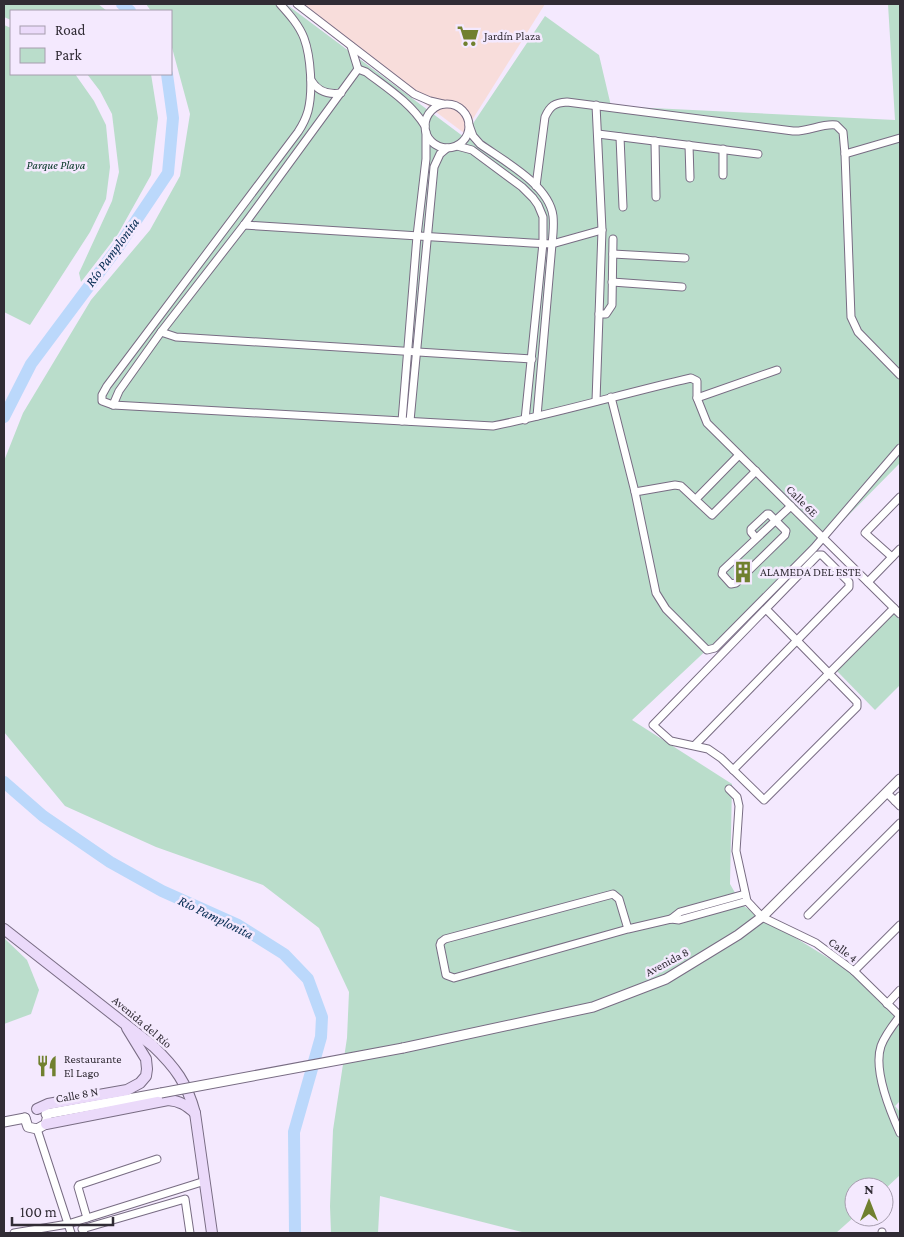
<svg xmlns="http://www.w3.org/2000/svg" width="904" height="1237" font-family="'Crimson Pro',serif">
	<rect width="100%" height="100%" fill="#f4e9fe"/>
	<path fill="#f8dddb" d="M292 4H545L464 133Z"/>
	<g fill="#baddcb">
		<path d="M4 4H98L107 11H11V20L4 17Z"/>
		<path d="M146 4H286L464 137 545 16 599 55 611 106 895 120 888 4H900V463L831 533 632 720 732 784 730 884 742 905 851 972 900 1022V1101L895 1106 900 1112V1175L884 1190V1187H854V1217L836 1233H526L380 1196 378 1233H331L330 1206 333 1130 347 1038 349 992 319 928 263 885 156 847 65 806 4 732V461L23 413 91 300 150 230 180 176 190 114 171 44V11H151Z"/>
		<path d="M4 25 11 28V74H75L94 101 106 125 110 167 106 199 90 232 30 325 4 312C4 297 6 282 4 268Z"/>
		<path d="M87 74H151L158 118 151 175 118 234 81 282 79 273 112 201 119 172 112 114 100 91Z"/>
		<path d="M893 613 900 620V685L875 710 836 670Z"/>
		<path d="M4 938 27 960 39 990 31 1014 4 1024Z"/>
	</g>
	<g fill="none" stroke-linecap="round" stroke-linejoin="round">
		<g stroke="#bbd8fb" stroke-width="12">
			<path d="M122 4 130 11"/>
			<path d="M4 417 31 364 119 246 168 173 173 118 167 74"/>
			<path d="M4 782 43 816 110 862 162 891 238 925 284 954 308 979 322 1017 321 1037 294 1132 295 1233"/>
		</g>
		<g stroke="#786c83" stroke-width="9">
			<g id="minor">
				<path d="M280 4C289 14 299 25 304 38 311 57 313 92 308 111 306 118 302 126 298 132L107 386 102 395V401L113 405 493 426C559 413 625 393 691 378L697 381V398L707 423 900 614"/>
				<path d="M297 4 414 94 430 101 443 104"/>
				<path d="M358 69 366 72C387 88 411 103 425 126"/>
				<path d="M311 80C318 92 328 95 341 93"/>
				<circle cx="447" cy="126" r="22"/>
				<path d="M469 125 473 136 480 144C504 161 549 185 553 216 554 225 553 235 552 244L537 416"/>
				<path d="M598 134 758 154"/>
				<path d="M620 137 623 207"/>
				<path d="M655 141 656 197"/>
				<path d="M689 145 690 178"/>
				<path d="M457 146 472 150 522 187 533 198 538 205 543 217V243L525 420"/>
				<path d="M845 154 900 138"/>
				<path d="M723 175V149"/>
				<path d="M536 186 545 117C550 106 554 103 567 102L793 131C808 132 822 123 836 125L843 132 845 154 851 317 858 332 900 375"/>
				<path d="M244 225 531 243 552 244 602 230"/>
				<path d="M613 254 685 258"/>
				<path d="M612 282 682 287"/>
				<path d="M599 314H606L612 305 613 239"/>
				<path d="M161 332 176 337 532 359"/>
				<path d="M611 397 635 492"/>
				<path d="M697 398 777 370"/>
				<path d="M596 401 602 230 596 105"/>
				<path d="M113 405 119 391 161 332 244 225 358 69 351 46"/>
				<path d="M402 421 417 236 426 159V132"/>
				<path d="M410 421 434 167 440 154 447 148"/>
				<path d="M756 471 712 515 681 486 675 485 635 492 656 593 666 609 707 650 715 648 814 548 900 448"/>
				<path d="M696 499 739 455"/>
				<path d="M756 538 751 532V529L767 514H769L786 531 785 535 736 583 731 584 722 574 723 570 791 506"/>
				<path d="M892 557 865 533 900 497"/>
				<path d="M868 582 900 549"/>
				<path d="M695 745 849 587V582L822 555H818L653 725 671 741 708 749 721 758 764 800 857 707V702L766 609"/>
				<path d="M733 770 894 608"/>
				<path d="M729 789 737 797 739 806 736 851 747 901 762 917 816 943 854 971 900 1016"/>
				<path d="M887 793 900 806"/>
				<path d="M895 801 900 796"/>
				<path d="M808 915 900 823"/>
				<path d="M671 919 680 912 745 894"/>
				<path d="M628 929 619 899 613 894 445 939 441 942 440 945 446 975 454 978 628 929 671 919 679 920 747 901"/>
				<path d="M854 971 900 925"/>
				<path d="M887 1004 900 990"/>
				<path d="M900 1016C893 1025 885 1035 881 1046 873 1070 890 1111 900 1133"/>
				<path d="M37 1129 71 1233"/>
				<path d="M87 1218 78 1187 79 1185 157 1159"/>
				<path d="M14 1233 68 1224 205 1181"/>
				<path d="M84 1233 82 1229 185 1199 190 1233"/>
				<path d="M882 1233V1232"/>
			</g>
		</g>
		<g stroke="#786c83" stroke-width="11">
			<g id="tertiary">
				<path d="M403 1048 593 1007 666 979 738 935 762 917 900 779"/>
				<path d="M46 1114 161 1093"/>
				<path d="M25 1118 28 1127 37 1129 46 1124 47 1119"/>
				<path d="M4 1122 25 1118"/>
			</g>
		</g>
		<g stroke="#786c83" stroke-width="12">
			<g id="secondary">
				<path d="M4 929 153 1046C175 1067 187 1083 195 1113L212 1233"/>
				<path d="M37 1109 48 1104 127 1090 140 1083 146 1076 147 1069 146 1059 127 1028"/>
				<path d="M46 1124 168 1100C180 1101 186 1105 195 1113"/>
			</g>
		</g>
		<use href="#minor" stroke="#fff" stroke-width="7"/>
		<use href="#tertiary" stroke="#fff" stroke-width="9"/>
		<use href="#secondary" stroke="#ebdafa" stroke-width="10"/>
		<g stroke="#786c83" stroke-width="11" stroke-linecap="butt">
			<path id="tertiary-bridge" d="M161 1093 403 1048"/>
		</g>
		<use href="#tertiary-bridge" stroke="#fff" stroke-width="9"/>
	</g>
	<defs>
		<g id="supermarket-bare" transform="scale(1.725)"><path d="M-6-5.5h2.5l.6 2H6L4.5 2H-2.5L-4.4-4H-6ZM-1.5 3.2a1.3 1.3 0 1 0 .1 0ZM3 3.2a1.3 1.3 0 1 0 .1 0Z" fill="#70802f" stroke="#f4e9fe" stroke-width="2.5" paint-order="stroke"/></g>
		<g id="building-bare" transform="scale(1.725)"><path d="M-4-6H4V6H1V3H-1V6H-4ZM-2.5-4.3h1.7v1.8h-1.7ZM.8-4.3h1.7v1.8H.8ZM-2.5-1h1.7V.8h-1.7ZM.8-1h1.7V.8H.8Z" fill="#70802f" stroke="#f4e9fe" stroke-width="2.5" paint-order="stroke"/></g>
		<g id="restaurant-bare" transform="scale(1.725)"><path d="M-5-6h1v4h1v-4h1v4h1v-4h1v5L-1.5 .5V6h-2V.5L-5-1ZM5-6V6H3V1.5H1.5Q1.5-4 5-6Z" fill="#70802f" stroke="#f4e9fe" stroke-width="2.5" paint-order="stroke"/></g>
	</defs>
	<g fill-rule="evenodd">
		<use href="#supermarket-bare" x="468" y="36"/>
		<use href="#building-bare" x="743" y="572"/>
		<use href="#restaurant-bare" x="47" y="1066"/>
	</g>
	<g text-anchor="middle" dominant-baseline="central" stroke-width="5" stroke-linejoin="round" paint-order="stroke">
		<g font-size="12" fill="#312c35" stroke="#f4e9fe" text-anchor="start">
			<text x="484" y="36">Jardín Plaza</text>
			<text x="760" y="572">ALAMEDA DEL ESTE</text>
			<text x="64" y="1059">Restaurante<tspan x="64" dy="14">El Lago</tspan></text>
		</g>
		<g font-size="12" font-style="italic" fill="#003221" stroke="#f4e9fe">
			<text x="56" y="165">Parque Playa</text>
		</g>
		<g font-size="12" fill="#312c35" stroke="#f4e9fe">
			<text transform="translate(802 501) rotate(45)">Calle 6E</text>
			<text transform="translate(843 950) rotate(37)">Calle 4</text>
			<text transform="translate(667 962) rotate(-28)">Avenida 8</text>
			<text transform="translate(142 1022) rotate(40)">Avenida del Río</text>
			<text transform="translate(77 1095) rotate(-10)">Calle 8 N</text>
		</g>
		<g font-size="14" font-style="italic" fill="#052b52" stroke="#f4e9fe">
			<text transform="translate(112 252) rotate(-54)">Río Pamplonita</text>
			<text transform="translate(216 917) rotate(26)">Río Pamplonita</text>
		</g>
	</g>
	<rect width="904" height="1237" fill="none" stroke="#312c35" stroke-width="10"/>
	<rect x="10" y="10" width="162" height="65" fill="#f4e9fe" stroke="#a69dae"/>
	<rect x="20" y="26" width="25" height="8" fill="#ebdafa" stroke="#a69dae"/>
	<text x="55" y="35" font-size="15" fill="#312c35">Road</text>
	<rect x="20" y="48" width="25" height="15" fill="#baddcb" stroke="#a69dae"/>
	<text x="55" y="60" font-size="15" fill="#312c35">Park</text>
	<g transform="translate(869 1202)"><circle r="24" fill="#f4e9fe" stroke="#a69dae"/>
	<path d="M0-4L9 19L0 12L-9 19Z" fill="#70802f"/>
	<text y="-8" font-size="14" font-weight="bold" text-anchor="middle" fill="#312c35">N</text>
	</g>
	<path d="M12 1217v8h101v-8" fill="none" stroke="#312c35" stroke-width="2.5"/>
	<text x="20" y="1217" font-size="15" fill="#312c35" stroke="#f4e9fe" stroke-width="4" paint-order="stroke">100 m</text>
</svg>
